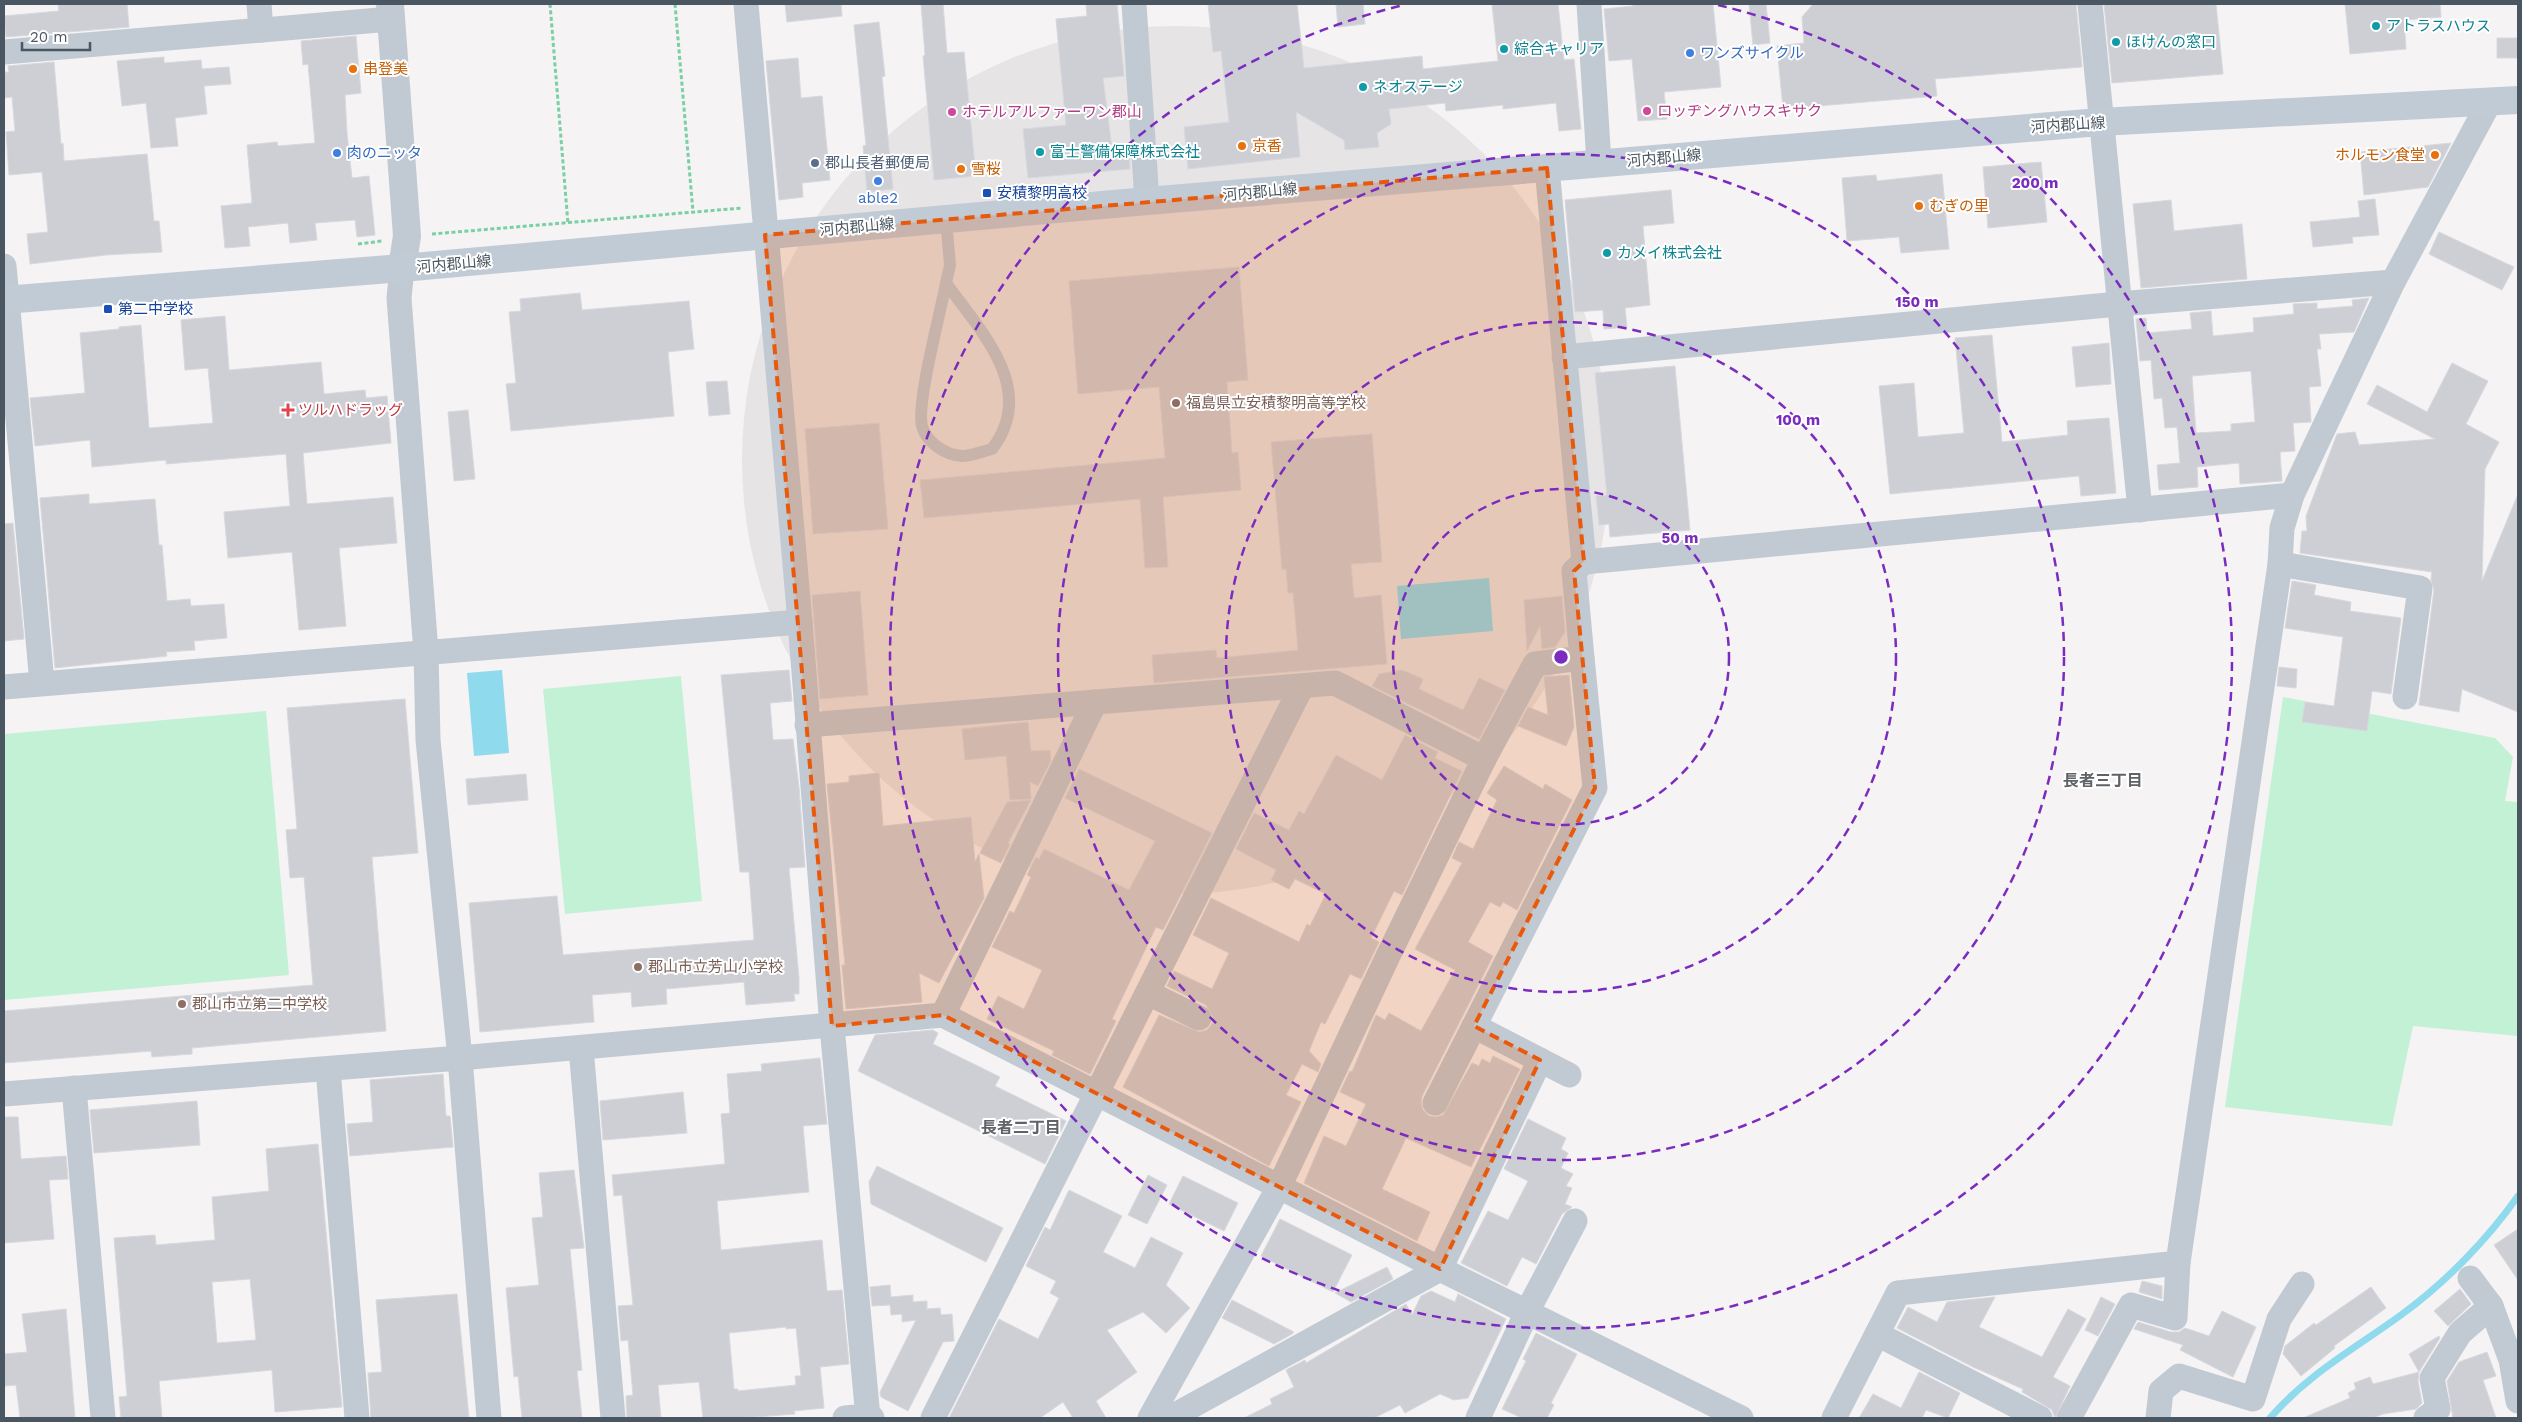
<svg xmlns="http://www.w3.org/2000/svg" width="2522" height="1422" font-family="'Work Sans','Noto Sans JP',sans-serif">
	<rect width="100%" height="100%" fill="#f5f3f3"/>
	<circle fill="#e6e4e5" cx="1176" cy="460" r="434"/>
	<g fill="#c3f1d5">
		<path d="M681 676 702 901 565 914 543 689Z"/>
		<path d="M2283 697 2495 738 2513 757 2505 801 2518 802V1036L2413 1026 2392 1126 2225 1107Z"/>
		<path d="M266 711 289 975 4 1000V734Z"/>
	</g>
	<g fill="#90daee">
		<path d="M1489 578 1493 631 1401 639 1397 586Z"/>
		<path d="M502 670 509 753 474 756 467 673Z"/>
	</g>
	<g fill="none" stroke-linecap="round" stroke-linejoin="round">
		<path stroke="#90daee" stroke-width="7" d="M2270 1418C2308 1374 2354 1349 2401 1315 2445 1283 2487 1240 2518 1196"/>
	</g>
	<g fill="#cdcfd5" stroke="#d7d9de" fill-rule="evenodd">
		<path d="M58 4H127L129 27 6 37 4 16 59 11Z"/>
		<path d="M785 4H841L842 16 787 22Z"/>
		<path d="M921 4H943L947 53 964 52 976 176 934 180 923 56 925 55Z"/>
		<path d="M1086 4H1117L1124 76 1103 78 1112 148 1129 147 1130 169 1028 178 1023 129 1066 125 1056 19 1087 16Z"/>
		<path d="M1208 4H1297L1304 68 1422 56 1423 69 1498 61 1492 4H1558L1564 60 1574 59 1581 129 1559 131 1556 103 1503 109V105L1446 111 1445 103 1389 109 1391 124 1377 133 1379 147 1345 150 1344 140 1296 112 1300 157 1188 169 1184 127 1229 122 1221 51 1213 52Z"/>
		<path d="M1336 4H1363L1365 24 1338 27Z"/>
		<path d="M1632 4H1713L1721 87 1664 92 1667 119 1638 121 1632 59 1609 61 1604 9 1633 6Z"/>
		<path d="M1749 4H1766L1770 43 1753 45Z"/>
		<path d="M1813 4H2076L2082 67 1935 79 1937 96 1783 109 1777 46 1804 43 1802 17Z"/>
		<path d="M2104 4H2216L2223 74 2112 83Z"/>
		<path d="M2345 4H2440L2441 17 2404 20 2406 49 2350 54Z"/>
		<path d="M879 22 885 76 882 77 893 189 867 192 863 146 866 145 854 25Z"/>
		<path d="M356 36 361 93 345 95 347 133 352 178 369 176 375 235 357 237 355 220 315 223 317 240 290 243 288 223 248 227 250 246 225 248 221 206 252 203 247 145 277 142 278 146 315 143 308 64 303 65 301 41Z"/>
		<rect x="2497" y="38" width="21" height="20"/>
		<path d="M164 57V63L201 60 202 69 229 67 231 84 204 86 207 114 175 118 178 146 151 148 146 103 122 106 117 61Z"/>
		<path d="M798 58 801 98 822 96 830 180 802 183 803 197 779 200 766 61Z"/>
		<path d="M54 62 61 144 63 143 64 161 147 154 154 221H159L162 252 106 255 30 264 27 234 48 232 42 172 9 175 6 132 15 131 12 97 4 98V72H9L8 66Z"/>
		<path d="M2451 143 2428 187 2364 195 2360 152Z"/>
		<path d="M2041 162 2047 222 1988 228 1983 167Z"/>
		<path d="M1942 174 1949 249 1901 253 1899 237 1847 241 1842 178 1876 175 1877 181Z"/>
		<path d="M1671 190 1674 223 1643 226 1650 305 1625 308 1627 327 1604 329 1603 310 1575 312 1565 200Z"/>
		<path d="M2375 199 2379 235 2352 237 2353 243 2313 247 2310 222 2360 217 2358 201Z"/>
		<path d="M2171 200 2174 231 2242 224 2247 279 2141 288 2133 204Z"/>
		<path d="M2439 232 2514 267 2502 290 2429 254Z"/>
		<path d="M1239 267 1248 380 1227 382 1232 453 1238 452 1241 490 1163 497 1168 567 1145 568 1140 499 924 518 920 480 1165 458 1159 387 1078 394 1069 281Z"/>
		<path d="M580 293 582 310 689 301 694 349 668 352 674 416 511 431 506 384 516 383 509 312 521 311 520 299Z"/>
		<path d="M2369 298 2354 332 2319 334 2321 349H2317L2321 386 2309 387 2311 422 2293 423 2295 451 2280 452 2282 481 2240 484 2239 463 2197 467 2198 487 2159 490 2157 465 2180 463 2177 427 2165 428 2162 398 2154 399 2151 360 2140 361 2136 319 2146 318 2147 333 2192 329 2190 313 2211 311 2213 336 2254 332 2253 318 2294 314 2293 304 2317 303V309L2353 306 2352 300ZM2251 371 2255 422 2231 424V431L2196 433 2192 376Z"/>
		<path d="M225 316 229 370 321 362 324 394 365 390 366 398 387 396 391 443 303 453 307 504 393 497 397 543 339 548 346 626 299 630 292 552 228 558 224 512 290 506 286 454 166 464V460L92 467 90 440 35 446 30 398 85 393 80 333 119 329V327L141 325 149 428 213 423 208 368 185 370 181 320Z"/>
		<path d="M1992 335 2002 442 2068 435 2067 421 2109 418 2116 493 2081 496 2079 476 1890 494 1879 386 1914 383 1918 437 1964 433 1955 338Z"/>
		<path d="M2109 343 2111 384 2076 387 2072 347Z"/>
		<path d="M2452 363 2488 381 2466 424 2499 442 2485 469 2482 581 2518 494V712L2462 689 2459 712 2419 705 2434 590 2431 580 2432 572 2300 553 2302 531H2307L2306 516 2337 434 2355 432 2359 445 2435 439 2367 404 2377 385 2427 412Z"/>
		<path d="M1675 366 1690 530 1610 537 1609 524 1599 525 1596 496 1607 495 1595 373Z"/>
		<path d="M727 381 730 414 709 416 706 382Z"/>
		<path d="M468 410 475 479 454 481 448 412Z"/>
		<path d="M879 423 888 529 813 534 805 429Z"/>
		<path d="M1372 434 1382 562 1351 564 1354 598 1381 595 1387 664 1154 683 1152 655 1216 650 1217 658 1298 650 1293 593H1288L1286 569 1282 570 1271 442Z"/>
		<path d="M89 494V504L155 499 159 545H162L167 601 190 599 191 606 224 604 227 638 194 641 195 650 166 652 167 656 55 668 40 498Z"/>
		<path d="M13 523 24 639 4 641V524Z"/>
		<path d="M2292 581 2316 585 2314 595 2351 602 2350 611 2401 618 2391 694 2372 691 2367 731 2302 722 2305 702 2334 706 2343 637 2285 628Z"/>
		<path d="M860 591 868 695 820 699 812 595Z"/>
		<path d="M1562 596 1565 632 1555 647 1542 649 1540 626 1527 651 1524 600Z"/>
		<path d="M2279 667 2297 669 2296 688 2277 686Z"/>
		<path d="M789 670 792 701 770 703 773 740 793 739 799 787 805 867 789 868 799 978V994H794L795 1001 746 1005 744 982 666 989 667 1004 632 1007 631 992 592 995 594 1022 480 1032 469 903 557 896 563 955 754 940 749 872H740L721 675Z"/>
		<path d="M1402 670 1423 679 1419 689 1463 710 1479 678 1505 690 1479 739 1372 686 1379 674Z"/>
		<path d="M1569 675 1574 727 1566 746 1518 726 1528 707 1548 715 1544 677Z"/>
		<path d="M405 699 418 853 372 857 386 1031 192 1048V1054L152 1057 151 1051 4 1063V1011L313 985 304 877 290 878 286 830 297 829 287 708Z"/>
		<path d="M1028 722 1031 751 1050 750 1051 761 1038 786 1030 782 1031 799 1010 800 1006 756 965 760 962 729Z"/>
		<path d="M1405 735 1438 752 1435 758 1462 771 1402 895 1394 891 1371 938 1379 942 1361 979 1350 974 1325 1024 1321 1022 1309 1051 1321 1064 1318 1072 1302 1064 1286 1095 1301 1102 1269 1166 1123 1087 1159 1015 1199 1032 1207 1030 1212 1024 1213 1017 1206 1005 1167 986 1174 971 1212 989 1229 953 1193 935 1211 898 1299 942 1307 924 1310 926 1326 894 1295 879 1289 889 1271 880 1276 870 1236 849 1254 813 1289 830 1299 811 1304 814 1336 755 1382 780Z"/>
		<path d="M1504 766 1543 789 1545 784 1572 800 1517 910 1503 902 1500 907 1490 902 1468 942 1493 956 1422 1096 1421 1103 1423 1110 1429 1116 1436 1117 1443 1115 1472 1063 1479 1066 1482 1059 1490 1063 1493 1056 1520 1069 1471 1167 1406 1138 1382 1189 1430 1212 1417 1241 1304 1183 1324 1136 1346 1146 1366 1104 1340 1092 1350 1071 1352 1072 1376 1015 1385 1020 1389 1013 1421 1031 1455 970 1415 949 1462 863 1452 858 1459 842 1473 849 1497 800 1487 793Z"/>
		<path d="M1079 769 1212 833 1163 930 1156 927 1112 1019 1116 1021 1090 1074 1052 1055 1054 1051 987 1019 998 996 1024 1009 1042 970 992 947 1010 911 1014 913 1031 877 1027 875 1036 857 1039 859 1044 849 1129 890 1155 841 1065 798Z"/>
		<path d="M879 773 883 826 971 817 975 862 979 854 984 898 939 983 919 973 922 1002 846 1009 842 965H845L827 784 849 782V776Z"/>
		<path d="M526 774 528 800 468 805 466 779Z"/>
		<path d="M1031 800 1008 843 1010 844 1001 863 980 853 1007 802Z"/>
		<path d="M933 1030 938 1033 933 1044 1000 1077 995 1086 1066 1121 1045 1164 858 1071 875 1035Z"/>
		<path d="M820 1058 827 1124 803 1126 809 1192 717 1201 721 1250 822 1240 827 1291 842 1290 849 1364 820 1367 824 1408 794 1411 795 1414 742 1418H703L699 1382 658 1385 661 1418H627L626 1396 633 1395 628 1340 621 1341 618 1306 633 1305 622 1195 614 1196 612 1175 725 1164 721 1114 730 1113 727 1074 762 1071 761 1064ZM786 1327V1329L796 1328 801 1376H795L796 1385 738 1391V1389H734L729 1333Z"/>
		<path d="M443 1074 446 1116H450L453 1147 350 1156 347 1124 373 1122 370 1080Z"/>
		<path d="M683 1092 687 1133 603 1140 600 1101Z"/>
		<path d="M197 1101 200 1145 94 1153 90 1110Z"/>
		<path d="M4 1117H18L21 1159 66 1156 68 1179 49 1180 54 1239 4 1243Z"/>
		<path d="M1528 1119 1566 1138 1561 1149 1568 1153 1561 1168 1573 1174 1566 1186 1572 1188 1565 1204 1572 1207 1562 1214 1536 1264 1522 1257 1507 1286 1461 1263 1488 1211 1508 1220 1528 1181 1504 1169Z"/>
		<path d="M318 1144 342 1407 275 1412 272 1370 159 1381 162 1418H121L119 1397 127 1396 114 1238 155 1235 156 1245 215 1240 212 1197 269 1191 266 1149ZM250 1279 256 1340 217 1343 212 1282Z"/>
		<path d="M877 1166 1003 1228 986 1262 871 1204 869 1182Z"/>
		<path d="M574 1170 584 1248 570 1249 582 1370 577 1371 582 1418H522L518 1376 514 1377 506 1288 539 1285 532 1218 543 1217 539 1173Z"/>
		<path d="M1148 1175 1167 1185 1147 1224 1128 1215Z"/>
		<path d="M1183 1176 1238 1203 1224 1231 1169 1204Z"/>
		<path d="M1069 1190 1122 1216 1103 1252 1135 1268 1151 1237 1183 1253 1166 1285 1190 1308 1166 1333 1143 1312 1107 1330 1137 1372 1096 1401 1106 1418H1073L1063 1402 1040 1418H949L999 1319 1038 1339 1059 1298 1050 1293 1056 1281 1026 1266 1045 1227 1050 1230Z"/>
		<path d="M1280 1219 1352 1255 1333 1292 1261 1256Z"/>
		<path d="M2518 1229V1280L2494 1245Z"/>
		<path d="M1387 1267 1393 1279 1351 1302 1335 1293Z"/>
		<path d="M2142 1281 2162 1286V1299L2139 1292Z"/>
		<path d="M890 1285 891 1297 913 1295V1302L927 1301V1309L940 1308 941 1315 952 1314 954 1341 943 1342 908 1411 881 1397 880 1392 916 1320 902 1322V1314L891 1315 890 1305 872 1306 870 1287Z"/>
		<path d="M2371 1287 2386 1308 2334 1346 2335 1348 2301 1376 2283 1354 2285 1346 2314 1323 2316 1325Z"/>
		<path d="M2460 1289 2471 1304 2448 1326 2434 1311Z"/>
		<path d="M1431 1291 1455 1302 1458 1294 1506 1319 1468 1398 1454 1400 1440 1394 1405 1413 1400 1405 1374 1418H1244L1272 1404 1270 1399 1294 1387 1286 1370 1305 1360 1306 1363 1406 1304 1412 1315 1421 1296Z"/>
		<path d="M457 1294 469 1418H371L368 1373 382 1372 376 1300Z"/>
		<path d="M1995 1297 1979 1327 2042 1357 2068 1309 2086 1319 2053 1377 2070 1386 2055 1418 2052 1410 2022 1392 2023 1389 1973 1367 1897 1328 1908 1307 1937 1322 1947 1302Z"/>
		<path d="M2101 1297 2115 1304 2098 1336 2085 1330Z"/>
		<path d="M1232 1300 1294 1332 1292 1334 1274 1344 1222 1318Z"/>
		<path d="M66 1309 75 1418H20L16 1385 4 1386V1354L27 1352 22 1314Z"/>
		<path d="M2222 1311 2256 1327 2233 1377 2180 1350 2183 1345 2134 1329 2138 1322 2171 1332H2179L2185 1328 2209 1336Z"/>
		<path d="M1536 1333 1577 1354 1551 1403 1554 1405 1547 1418H1522L1502 1409 1526 1361 1523 1359Z"/>
		<path d="M2439 1336 2440 1338 2419 1372 2409 1354Z"/>
		<path d="M2487 1352 2496 1376 2483 1380 2496 1418H2453L2447 1381 2459 1362Z"/>
		<path d="M1919 1372 1960 1393 1948 1418 1926 1410 1922 1418H1859L1873 1394 1901 1408Z"/>
		<path d="M2419 1372 2418 1381 2422 1403 2416 1409 2383 1414 2373 1418H2303L2350 1398 2348 1393 2356 1389 2354 1383 2370 1377 2373 1384Z"/>
	</g>
	<g fill="none" stroke-linecap="round" stroke-linejoin="round">
		<g stroke="#7ad0a6" stroke-width="3" stroke-dasharray="4 2.5" stroke-linecap="butt">
			<path d="M550 4 568 224"/>
			<path d="M675 4 693 212"/>
			<path d="M432 234 742 208"/>
			<path d="M358 244 382 241"/>
		</g>
		<path stroke="#c1cad2" stroke-width="12" d="M946 283C981 332 1038 389 992 449 983 451 972 456 962 456 945 455 926 442 922 426 916 403 941 311 946 283L950 265 946 219"/>
		<g stroke="#c1cad2" stroke-width="25">
			<path d="M259 4 261 30"/>
			<path d="M746 4 800 622 832 1026 868 1418"/>
			<path d="M1134 4 1147 201"/>
			<path d="M1589 4 1599 163"/>
			<path d="M2090 4 2140 510"/>
			<path d="M4 52 391 19"/>
			<path d="M4 266 42 683"/>
			<path d="M402 268 399 298 426 652 428 740 460 1058 489 1418"/>
			<path d="M1564 357 2118 304 2393 282"/>
			<path d="M1584 562 2292 495"/>
			<path d="M2280 564 2420 588 2405 697"/>
			<path d="M4 687 800 622"/>
			<path d="M807 725 1335 683 1484 759"/>
			<path d="M1148 993 1199 1018"/>
			<path d="M943 1015 1095 702"/>
			<path d="M1474 1026 1569 1075"/>
			<path d="M581 1048 613 1418"/>
			<path d="M328 1069 357 1418"/>
			<path d="M74 1088 103 1418"/>
			<path d="M4 1094 460 1058 943 1015 1440 1269 1741 1418"/>
			<path d="M1435 1103 1595 788 1582 658"/>
			<path d="M2470 1278 2491 1306 2511 1360 2518 1401"/>
			<path d="M1877 1334 2040 1418"/>
			<path d="M845 1418 868 1416 872 1418"/>
			<path d="M933 1418 1302 686"/>
			<path d="M1150 1418 1280 1185 1388 956 1484 759 1535 664 1582 658 1574 571 1584 562 1547 168"/>
			<path d="M1170 1418 1440 1269 1540 1060"/>
			<path d="M1478 1418 1527 1312 1575 1221"/>
			<path d="M1834 1418 1898 1293 2178 1263 2280 564 2282 528 2292 495 2393 282 2490 101"/>
			<path d="M2069 1418 2131 1305 2175 1318 2178 1263"/>
			<path d="M2158 1418 2161 1391 2179 1376 2253 1399 2279 1319 2302 1284"/>
			<path d="M2426 1418 2438 1409 2432 1378 2460 1333 2491 1306"/>
		</g>
		<path stroke="#c1cad2" stroke-width="28" d="M390 4 407 236 402 268"/>
		<path stroke="#c1cbd6" stroke-width="28" d="M4 300 402 268 1147 201 2100 122 2518 100"/>
	</g>
	<path fill="#e8590c" fill-opacity="0.2" stroke="#e8590c" stroke-width="4" stroke-dasharray="10 6" stroke-linejoin="round" d="M1547 168 1584 562 1574 571 1595 788 1474 1026 1540 1060 1440 1269 943 1015 832 1026 765 235Z"/>
	<g fill="none" stroke="#7b2cbf" stroke-width="2.5" stroke-dasharray="9 6">
		<circle cx="1561" cy="657" r="168"/>
		<circle cx="1561" cy="657" r="335"/>
		<circle cx="1561" cy="657" r="503"/>
		<path d="M1718 5A671 671 0 1 1 1404 5"/>
	</g>
	<g fill="#0f9aa8" stroke="#fff" stroke-width="2">
		<circle cx="2376" cy="26" r="5"/>
		<circle cx="2116" cy="42" r="5"/>
		<circle cx="1504" cy="49" r="5"/>
		<circle cx="1363" cy="87" r="5"/>
		<circle cx="1040" cy="152" r="5"/>
		<circle cx="1607" cy="253" r="5"/>
	</g>
	<g fill="#3f7fe0" stroke="#fff" stroke-width="2">
		<circle cx="1690" cy="53" r="5"/>
		<circle cx="337" cy="153" r="5"/>
		<circle cx="878" cy="181" r="5"/>
	</g>
	<g fill="#e8710a" stroke="#fff" stroke-width="2">
		<circle cx="353" cy="69" r="5"/>
		<circle cx="1242" cy="146" r="5"/>
		<circle cx="2435" cy="155" r="5"/>
		<circle cx="961" cy="169" r="5"/>
		<circle cx="1919" cy="206" r="5"/>
	</g>
	<g fill="#d1479c" stroke="#fff" stroke-width="2">
		<circle cx="1647" cy="111" r="5"/>
		<circle cx="952" cy="112" r="5"/>
	</g>
	<circle fill="#5c6f8a" stroke="#fff" stroke-width="2" cx="815" cy="163" r="5"/>
	<g fill="#1a4fb4" stroke="#fff" stroke-width="2">
		<rect x="982" y="188" width="10" height="10" rx="2.5"/>
		<rect x="103" y="304" width="10" height="10" rx="2.5"/>
	</g>
	<g fill="#8d6e63" stroke="#fff" stroke-width="2">
		<circle cx="1176" cy="403" r="5"/>
		<circle cx="638" cy="967" r="5"/>
		<circle cx="182" cy="1004" r="5"/>
	</g>
	<path fill="#e0444e" stroke="#fff" stroke-width="2" d="M285.5 402.5h5v5h5v5h-5v5h-5v-5h-5v-5h5z"/>
	<g text-anchor="middle" dominant-baseline="central" stroke-width="4" stroke-linejoin="round" paint-order="stroke">
		<g font-size="15" fill="#0d838f" stroke="#fff" text-anchor="start">
			<text x="2386" y="26">アトラスハウス</text>
			<text x="2126" y="42">ほけんの窓口</text>
			<text x="1514" y="49">綜合キャリア</text>
			<text x="1373" y="87">ネオステージ</text>
			<text x="1050" y="152">富士警備保障株式会社</text>
			<text x="1617" y="253">カメイ株式会社</text>
		</g>
		<g font-size="15" fill="#366cbe" stroke="#fff" text-anchor="start">
			<text x="1700" y="53">ワンズサイクル</text>
			<text x="347" y="153">肉のニッタ</text>
			<text x="878" y="198" text-anchor="middle">able2</text>
		</g>
		<g font-size="15" fill="#c56008" stroke="#fff" text-anchor="start">
			<text x="363" y="69">串登美</text>
			<text x="1252" y="146">京香</text>
			<text x="2425" y="155" text-anchor="end">ホルモン食堂</text>
			<text x="971" y="169">雪桜</text>
			<text x="1929" y="206">むぎの里</text>
		</g>
		<g font-size="15" fill="#b23c85" stroke="#fff" text-anchor="start">
			<text x="1657" y="111">ロッヂングハウスキサク</text>
			<text x="962" y="112">ホテルアルファーワン郡山</text>
		</g>
		<g font-size="15" fill="#4a5661" stroke="#fff">
			<text transform="translate(2068 125) rotate(-4)">河内郡山線</text>
			<text transform="translate(1664 158) rotate(-5)">河内郡山線</text>
			<text transform="translate(1260 192) rotate(-5)">河内郡山線</text>
			<text transform="translate(857 227) rotate(-5)">河内郡山線</text>
			<text transform="translate(454 264) rotate(-5)">河内郡山線</text>
		</g>
		<g font-size="15" fill="#4e5e75" stroke="#fff" text-anchor="start">
			<text x="825" y="163">郡山長者郵便局</text>
		</g>
		<g font-size="15" fill="#164399" stroke="#fff" text-anchor="start">
			<text x="997" y="193">安積黎明高校</text>
			<text x="118" y="309">第二中学校</text>
		</g>
		<g font-size="15" fill="#785e54" stroke="#fff" text-anchor="start">
			<text x="1186" y="403">福島県立安積黎明高等学校</text>
			<text x="648" y="967">郡山市立芳山小学校</text>
			<text x="192" y="1004">郡山市立第二中学校</text>
		</g>
		<g font-size="15" fill="#be3a42" stroke="#fff" text-anchor="start">
			<text x="298" y="410">ツルハドラッグ</text>
		</g>
		<g font-size="16" font-weight="bold" fill="#5f6368" stroke="#fff">
			<text x="2103" y="780">長者三丁目</text>
			<text x="1021" y="1127">長者二丁目</text>
		</g>
	</g>
	<circle cx="1561" cy="657" r="8" fill="#7b2cbf" stroke="#fff" stroke-width="2.5"/>
	<g font-size="15" text-anchor="middle" font-weight="bold" fill="#7b2cbf" stroke="#fff" stroke-width="4" stroke-linejoin="round" paint-order="stroke">
		<text x="2035" y="188">200 m</text>
		<text x="1917" y="307">150 m</text>
		<text x="1798" y="425">100 m</text>
		<text x="1680" y="543">50 m</text>
	</g>
	<rect width="2522" height="1422" fill="none" stroke="#4a5661" stroke-width="10"/>
	<path d="M22 42v8h68v-8" fill="none" stroke="#4a5661" stroke-width="2.5"/>
	<text x="30" y="42" font-size="15" fill="#4a5661" stroke="#ffffff" stroke-width="4" paint-order="stroke">20 m</text>
</svg>
